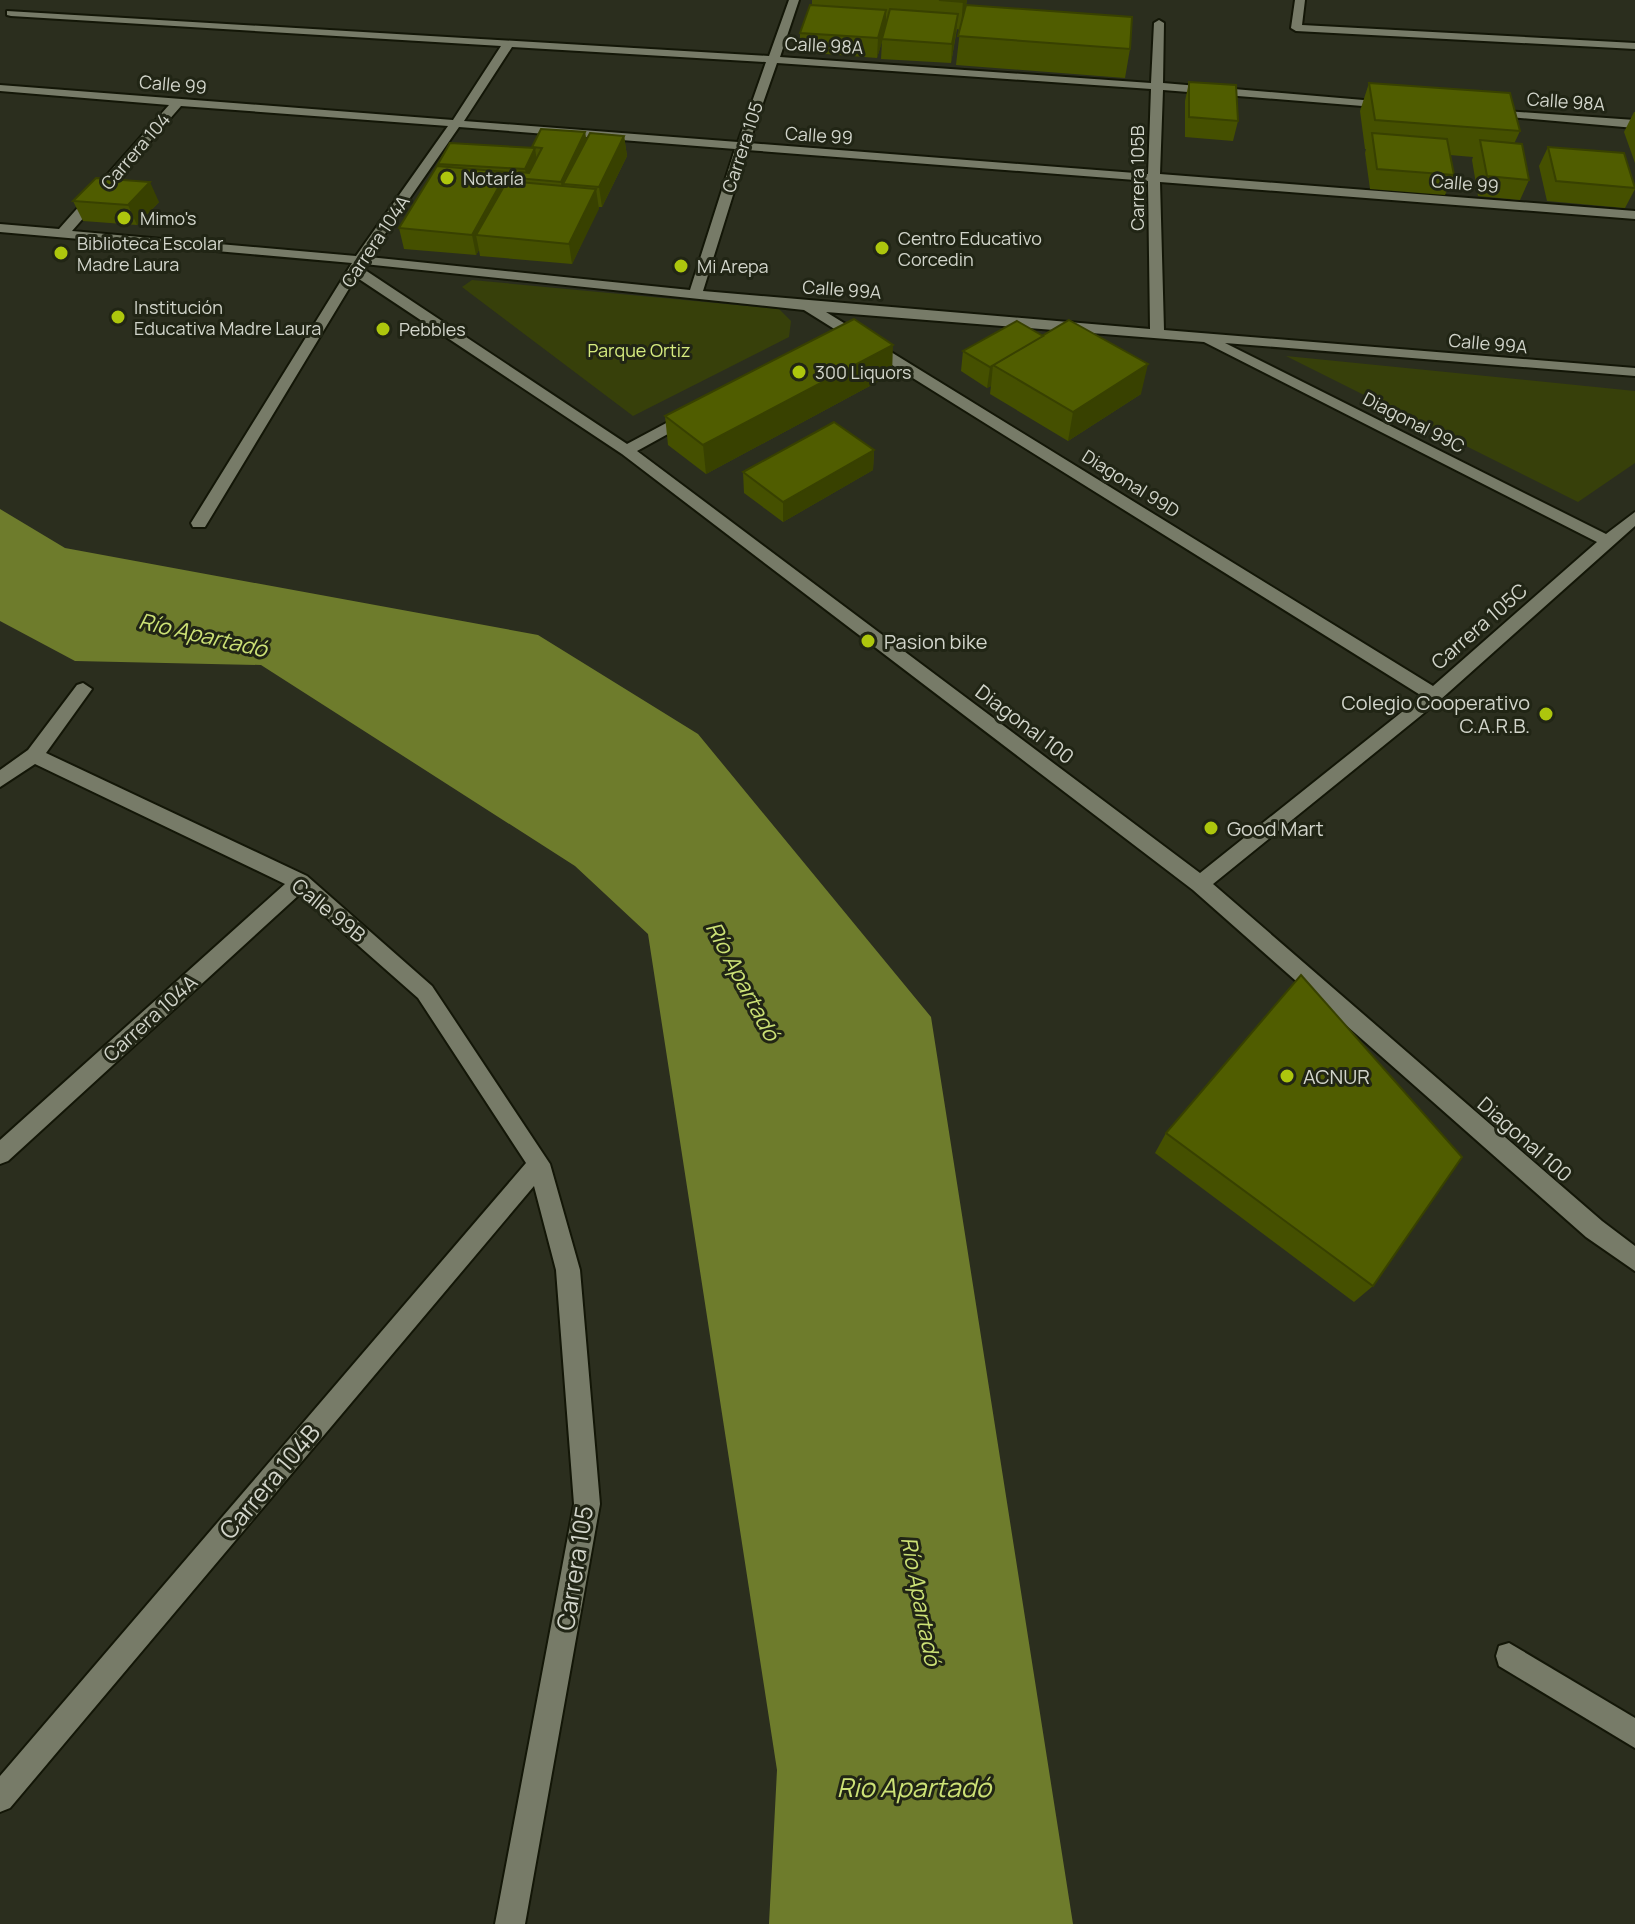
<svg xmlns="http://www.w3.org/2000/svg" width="1635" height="1924" font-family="Manrope,sans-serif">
	<rect width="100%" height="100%" fill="#2b2e1e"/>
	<g fill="#37400a">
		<path d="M472 280 779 309 791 321 789 337 633 416 462 287Z"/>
		<path d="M1286 356 1635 391V463L1578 502Z"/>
	</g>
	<path fill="#6e7c2c" d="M0 509 65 548 538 635 698 734 931 1017 1073 1924H769L777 1770 648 934 575 866 261 665 75 661 0 621Z"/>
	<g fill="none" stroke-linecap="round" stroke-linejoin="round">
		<g stroke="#131607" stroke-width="4">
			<g id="street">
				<path d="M789 0H799L780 57 1151 83 1154 23 1159 20 1164 23 1163 83 1387 102 1393 105 1387 108 1163 90 1160 174 1635 211V219L1160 182 1164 330 1635 368V376L1225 343 1606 534 1635 512V526L1440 700 1213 884 1602 1221 1635 1246V1271L1586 1237 1193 890 622 454 356 277 205 527H193L191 523 352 263 0 232V224L59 229 169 105 0 91V85L453 120 501 46 11 16 7 15V11L769 56ZM512 47 766 62 738 142 464 121ZM777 63 1151 89 1148 174 749 143ZM181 106 448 126 356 256 72 231ZM459 127 735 149 690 290 369 257ZM747 150 1148 181 1150 329 703 291ZM364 264 804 310 1422 696 1200 873 637 451 695 419V413H685L627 444 362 268ZM826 312 1204 342 1597 542 1433 686Z"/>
				<path d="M1295 0H1305L1302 25 1635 43V49L1296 31 1291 28Z"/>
				<path d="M1491 110 1635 120V128L1487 115 1485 113Z"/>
				<path d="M83 683 92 689 46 753 307 876 432 986 550 1164 580 1270 600 1504 525 1924H495L574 1504 556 1270 534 1186 10 1808 0 1812V1776L526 1163 418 998 300 894 8 1161 0 1164V1140L285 884 35 764 0 787V770L28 750 77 685Z"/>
				<path d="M1509 1643 1635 1718V1748L1499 1666 1496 1656 1499 1646Z"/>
			</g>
		</g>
		<use href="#street" fill="#777b68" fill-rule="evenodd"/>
	</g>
	<g fill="#455000">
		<path d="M812 0H967L966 5 1130 49 1125 78 956 65 960 30 957 29 951 63 881 59 882 41 877 58 800 52V33L812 5Z"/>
		<path d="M1189 82 1238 121 1233 141 1185 137V101Z"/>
		<path d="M1369 83 1520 131 1514 144 1529 180 1520 200 1478 196 1472 160 1473 157 1450 155 1454 175 1445 195 1370 189 1365 153 1366 149H1365L1360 111Z"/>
		<path d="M1634 112H1635V163L1624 132Z"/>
		<path d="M585 132 586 140 624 136 627 156 602 207H599L572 264 480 256 479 250 476 255 404 249 399 228 439 167 438 164 532 148Z"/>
		<path d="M1548 147 1635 186V189L1625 208 1547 201 1539 166Z"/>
		<path d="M73 201 159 202 137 225 83 221Z"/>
		<path d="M963 351 1141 394 1068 441 990 394 991 386 987 388 961 371Z"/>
		<path d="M892 374 706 474 668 445 665 416Z"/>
		<path d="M874 450 873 470 783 522 744 493 743 472Z"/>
		<path d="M1166 1133 1373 1286 1354 1302 1155 1153Z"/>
	</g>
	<g fill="#384100">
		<path d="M963 0H967L961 30Z"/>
		<path d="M886 10V29L877 58 878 38Z"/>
		<path d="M958 14 956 33 951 63 952 44Z"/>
		<path d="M585 132 588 152 563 184 565 199 564 202 561 182Z"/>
		<path d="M624 136 627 156 602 207 599 187Z"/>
		<path d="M535 148 538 168 527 179 525 169Z"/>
		<path d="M507 172 511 192 476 235 479 250 476 255 472 235Z"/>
		<path d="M150 182 159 202 137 225 128 205Z"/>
		<path d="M596 189 599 209 572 264 569 244Z"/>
		<path d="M893 345 892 374 706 474 703 445Z"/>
		<path d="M1148 364 1141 394 1068 441 1073 412Z"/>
		<path d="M993 365 991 386 987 388 990 367Z"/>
		<path d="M874 450 873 470 783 522V502Z"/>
	</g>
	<g fill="#505d00" stroke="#384100" stroke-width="2">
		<path d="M939 0H963V2Z"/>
		<path d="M810 5 886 10 878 38 800 33Z"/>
		<path d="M966 5 1132 17 1130 49 958 36Z"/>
		<path d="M890 9 958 14 952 44 882 39Z"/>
		<path d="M1189 82 1236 85 1238 121 1189 117Z"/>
		<path d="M1369 83 1510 93 1520 131 1375 120Z"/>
		<path d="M541 129 585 132 561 182 516 178 519 172 529 173 542 148 532 147Z"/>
		<path d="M590 133 624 136 599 187 563 184Z"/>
		<path d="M1372 133 1447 139 1454 175 1377 169Z"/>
		<path d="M1480 140 1522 144 1529 180 1487 176Z"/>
		<path d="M450 143 535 148 525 169 438 164Z"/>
		<path d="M1548 147 1624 153 1635 188 1556 181Z"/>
		<path d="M437 166 507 172 472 235 399 228Z"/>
		<path d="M96 178 150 182 128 205 73 201Z"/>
		<path d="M507 181 596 189 569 244 476 235Z"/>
		<path d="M854 319 893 345 703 445 665 416Z"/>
		<path d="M1069 320 1148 364 1073 412 993 365Z"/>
		<path d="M1017 321 1043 336 990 367 963 351Z"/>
		<path d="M834 422 874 450 783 502 743 472Z"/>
		<path d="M1301 975 1462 1157 1373 1286 1166 1133Z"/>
	</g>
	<g fill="#adc60d" stroke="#212515" stroke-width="3">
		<circle cx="447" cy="178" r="8"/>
		<circle cx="124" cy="218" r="8"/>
		<circle cx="882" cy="248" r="8"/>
		<circle cx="61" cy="253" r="8"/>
		<circle cx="681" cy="266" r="8"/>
		<circle cx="118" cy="317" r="8"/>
		<circle cx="383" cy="329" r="8"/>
		<circle cx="799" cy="372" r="8"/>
		<circle cx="868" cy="641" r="8"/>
		<circle cx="1546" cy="714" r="8"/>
		<circle cx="1211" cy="828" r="8"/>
		<circle cx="1287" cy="1076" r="8"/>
	</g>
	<g text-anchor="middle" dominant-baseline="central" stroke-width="6" stroke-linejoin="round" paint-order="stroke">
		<g font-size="18" fill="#d2d5cb" stroke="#212515">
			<text transform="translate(824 45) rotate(3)">Calle 98A</text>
			<text transform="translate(173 84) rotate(5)">Calle 99</text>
			<text transform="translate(1566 101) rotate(4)">Calle 98A</text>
			<text transform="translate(819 135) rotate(4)">Calle 99</text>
			<text transform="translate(742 147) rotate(-72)">Carrera 105</text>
			<text transform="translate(135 151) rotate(-49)">Carrera 104</text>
			<text transform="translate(1137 178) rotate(-90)">Carrera 105B</text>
			<text transform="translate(1465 183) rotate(5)">Calle 99</text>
			<text transform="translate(375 241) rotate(-56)">Carrera 104A</text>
			<text transform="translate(842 289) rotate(4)">Calle 99A</text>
			<text transform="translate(1488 343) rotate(5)">Calle 99A</text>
			<text transform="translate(1414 422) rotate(27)">Diagonal 99C</text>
			<text transform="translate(1131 483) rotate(32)">Diagonal 99D</text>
		</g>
		<g font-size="18" fill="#d2d5cb" stroke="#212515" text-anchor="start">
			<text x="463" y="178">Notaría</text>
			<text x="140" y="218">Mimo's</text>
			<text x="898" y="238">Centro Educativo<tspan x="898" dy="21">Corcedin</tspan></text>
			<text x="77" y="243">Biblioteca Escolar<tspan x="77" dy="21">Madre Laura</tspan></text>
			<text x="697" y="266">Mi Arepa</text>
			<text x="134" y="307">Institución<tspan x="134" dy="21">Educativa Madre Laura</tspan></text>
			<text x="399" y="329">Pebbles</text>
			<text x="815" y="372">300 Liquors</text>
		</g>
		<g font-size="18" fill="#d5eb7f" stroke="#212515">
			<text x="639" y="350">Parque Ortiz</text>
		</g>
		<g font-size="20" fill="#d2d5cb" stroke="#212515">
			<text transform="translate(1479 626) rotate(-41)">Carrera 105C</text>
			<text transform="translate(1025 724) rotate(37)">Diagonal 100</text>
			<text transform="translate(329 910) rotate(39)">Calle 99B</text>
			<text transform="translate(150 1018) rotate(-42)">Carrera 104A</text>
			<text transform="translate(1525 1139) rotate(41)">Diagonal 100</text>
		</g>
		<g font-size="20" fill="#d2d5cb" stroke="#212515" text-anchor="start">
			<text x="884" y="641">Pasion bike</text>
			<text x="1530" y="702" text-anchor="end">Colegio Cooperativo<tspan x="1530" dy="23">C.A.R.B.</tspan></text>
			<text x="1227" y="828">Good Mart</text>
			<text x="1303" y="1076">ACNUR</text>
		</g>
		<g font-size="22" font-style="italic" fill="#cde276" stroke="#212515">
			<text transform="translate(203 635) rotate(13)">Río Apartadó</text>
			<text transform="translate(743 981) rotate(62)">Río Apartadó</text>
			<text transform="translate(921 1601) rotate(79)">Río Apartadó</text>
		</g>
		<g font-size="24" fill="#d2d5cb" stroke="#212515">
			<text transform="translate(269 1481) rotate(-50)">Carrera 104B</text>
			<text transform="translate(574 1568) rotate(-81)">Carrera 105</text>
		</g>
		<g font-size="26" font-style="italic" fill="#cde276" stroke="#212515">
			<text x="914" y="1787">Rio Apartadó</text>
		</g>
	</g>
</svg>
